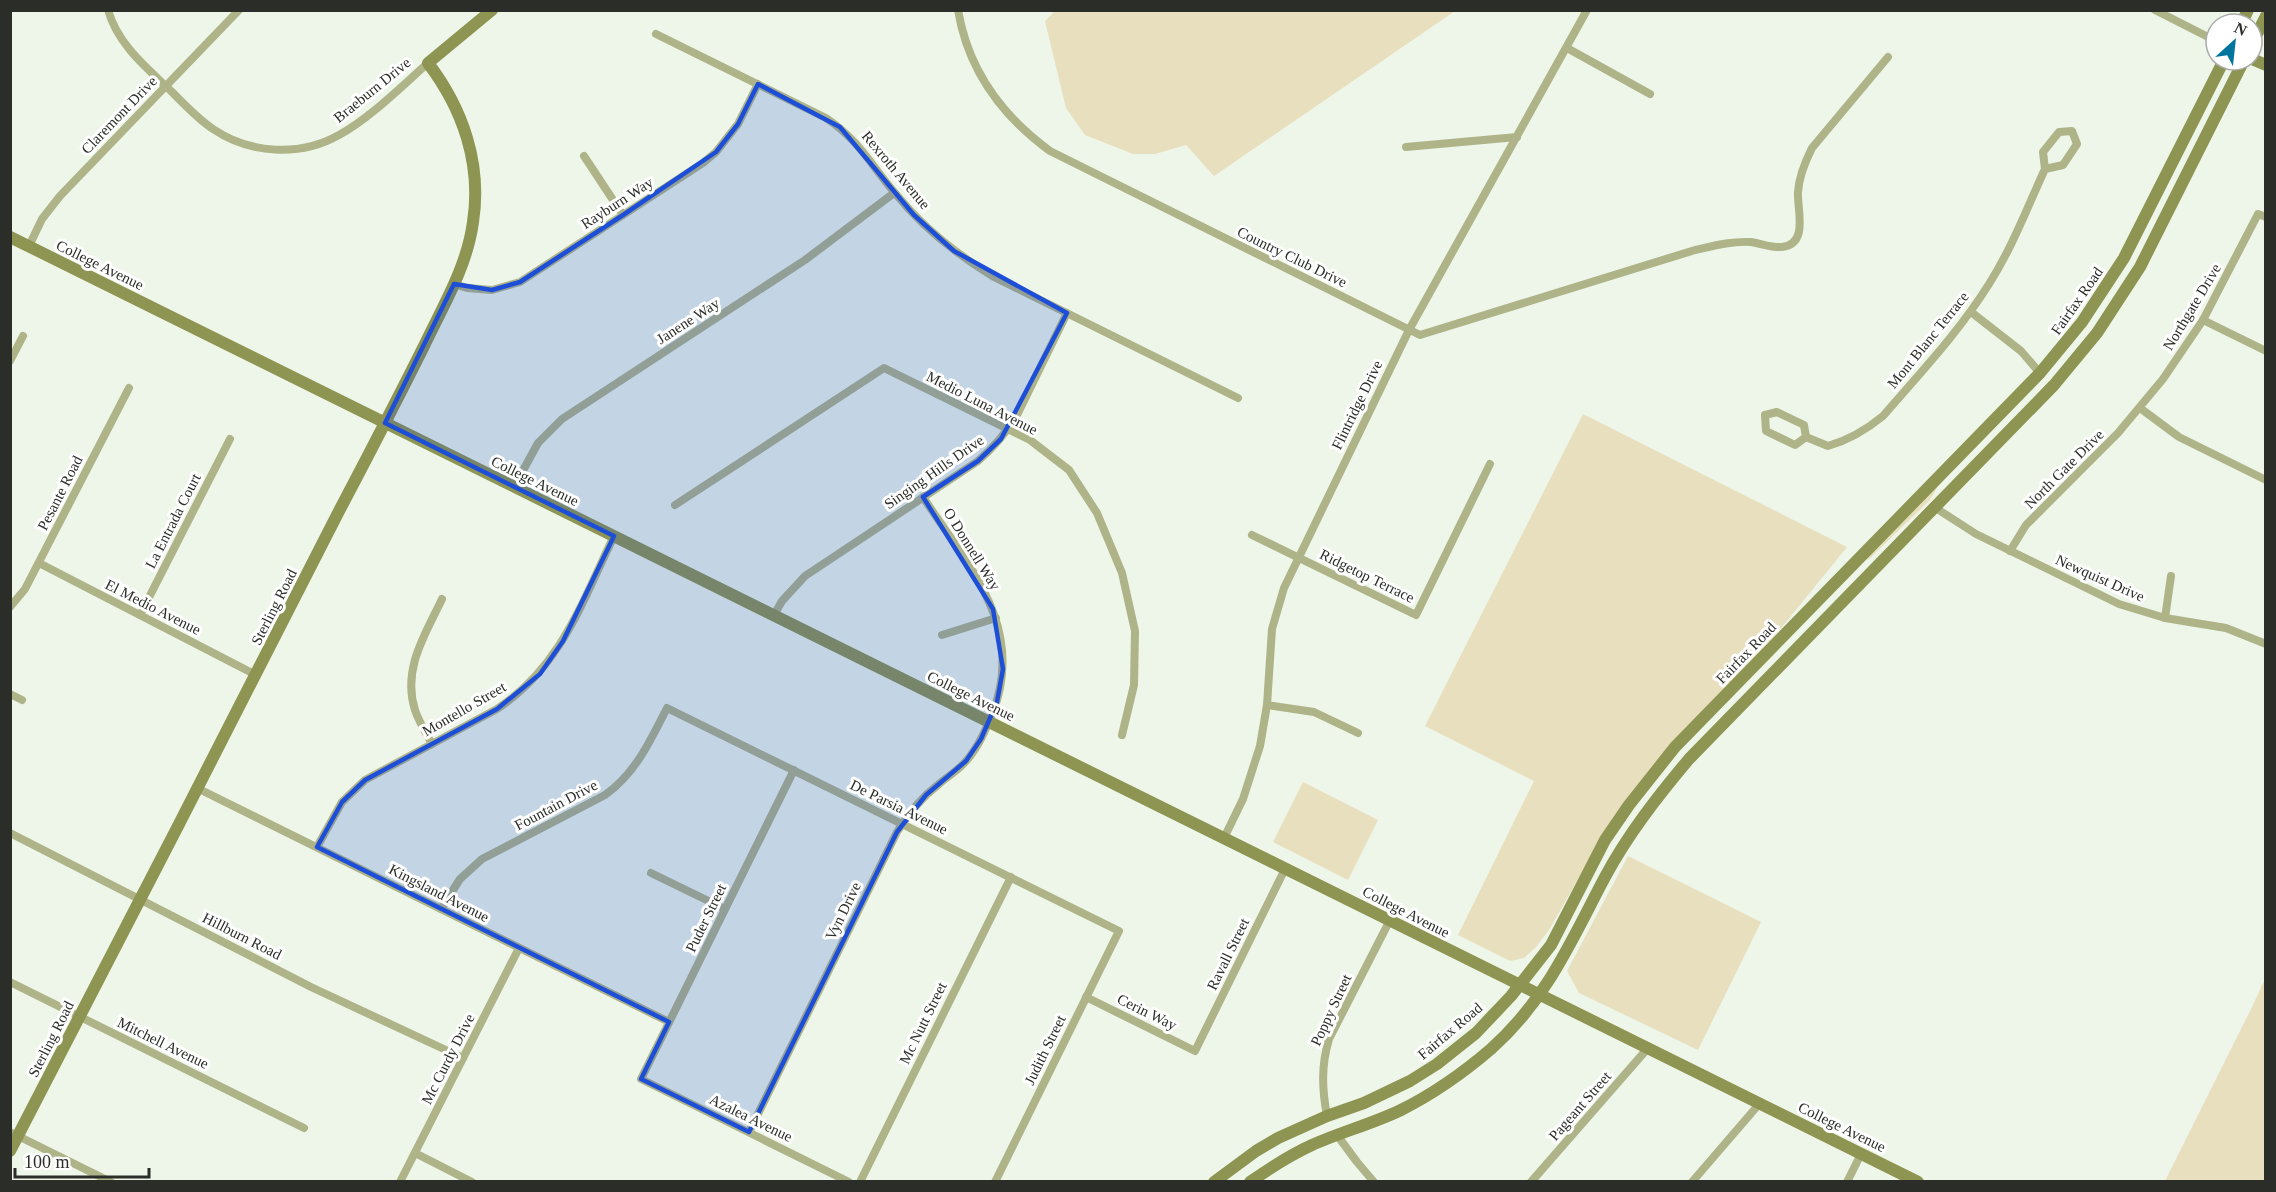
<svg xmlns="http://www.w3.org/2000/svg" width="2276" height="1192" font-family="'Times New Roman',serif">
	<rect width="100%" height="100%" fill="#edf6e8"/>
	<g fill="#e8dfbe">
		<path d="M1056 10H1455V11L1214 176 1186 145 1155 154H1133L1085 135 1066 108 1045 21Z"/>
		<path d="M1583 414 1847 547 1782 627 1605 832 1549 930 1536 947 1524 958 1510 961 1458 935 1534 781 1425 726Z"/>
		<path d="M1938 486 1930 500 1868 560 1867 558Z"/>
		<path d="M1303 782 1378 820 1348 880 1273 842Z"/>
		<path d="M1628 856 1761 922 1698 1050 1579 993 1567 971Z"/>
		<path d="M2265 979V1181H2165L2252 1007Z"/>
	</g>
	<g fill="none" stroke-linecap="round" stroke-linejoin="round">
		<g stroke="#aeb388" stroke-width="8">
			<path d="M108 10C118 45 147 68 172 92 185 105 198 119 213 129 250 154 300 157 339 135 369 119 402 86 428 63"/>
			<path d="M958 10C968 70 1002 116 1050 151L1420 335 1695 250C1713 246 1731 241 1750 242 1760 243 1771 248 1782 247 1809 244 1797 210 1798 192 1799 176 1805 162 1812 148L1888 57"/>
			<path d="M2155 10 2216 41"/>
			<path d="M656 34 826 118C860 141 870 164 895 193 923 228 956 254 994 277L1238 398"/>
			<path d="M1567 48 1650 94"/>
			<path d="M1406 147 1517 137"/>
			<path d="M584 156 623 215"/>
			<path d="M29 246 42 219 60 196 239 10"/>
			<path d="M454 284 467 288 492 290 520 282 623 215 703 163 716 152 738 124 758 84"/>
			<path d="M1971 312 2021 351 2040 373"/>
			<path d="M2203 320 2266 351"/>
			<path d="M10 361 23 336"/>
			<path d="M2140 408 2179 437 2266 480"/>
			<path d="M1777 412 1804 425 1806 437 1795 445 1766 431 1765 415Z"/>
			<path d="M1806 437 1828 446C1849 440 1866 430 1883 416 1920 373 1959 332 1989 284 2012 248 2027 208 2045 169L2063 165 2077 144 2072 131 2059 132 2043 152 2045 169"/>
			<path d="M514 487 538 443 562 419 805 260 894 193"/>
			<path d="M675 505 884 368 1030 440 1069 470 1097 513 1122 573 1135 631 1134 685 1122 735"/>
			<path d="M1934 507 1976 534 2119 604 2165 618 2226 628 2266 644"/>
			<path d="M1252 535 1416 615 1490 464"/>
			<path d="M2010 551 2026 525 2118 433 2163 379 2203 320 2258 214 2266 217"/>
			<path d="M39 563 256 675"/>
			<path d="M10 607 25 589 129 388"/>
			<path d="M140 615 230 439"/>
			<path d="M774 615 782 601 805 576 978 461C994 447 1006 433 1017 415L1067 313"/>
			<path d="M2165 618 2171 576"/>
			<path d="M942 635 996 618"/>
			<path d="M10 694 22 700"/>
			<path d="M1267 705 1314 712 1358 733"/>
			<path d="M432 744C426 733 419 722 415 710 402 669 425 635 442 599"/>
			<path d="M794 770 641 1079 849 1182"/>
			<path d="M197 788 669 1022"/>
			<path d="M10 833 311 987 463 1058"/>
			<path d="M1224 838 1243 799 1260 746 1267 705 1272 629 1284 588 1409 330 1587 10"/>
			<path d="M317 847 342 802 365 780 497 709C561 667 582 602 614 536"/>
			<path d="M651 873 725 909"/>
			<path d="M441 909 460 879 482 859 605 795C636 773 650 741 667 708L1119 931 995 1182"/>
			<path d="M10 982 304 1128"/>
			<path d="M1086 997 1195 1051 1285 869"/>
			<path d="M1327 1116C1322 1089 1321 1066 1329 1039L1390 920"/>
			<path d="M10 1132 111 1182"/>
			<path d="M749 1132 897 832C908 814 922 797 939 784 948 776 959 770 967 760 979 746 986 729 993 712 1026 626 968 566 923 497"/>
			<path d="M1337 1135 1357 1162 1374 1182"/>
			<path d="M415 1153 472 1182"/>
			<path d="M400 1182 519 948"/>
			<path d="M860 1182 1011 877"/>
			<path d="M1531 1182 1648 1048"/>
			<path d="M1692 1182 1760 1103"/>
			<path d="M1847 1182 1861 1154"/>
		</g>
		<g stroke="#8e9451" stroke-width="12">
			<path d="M2241 24 2248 10"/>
			<path d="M2252 44 2266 16"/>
			<path d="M2252 59 2266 65"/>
			<path d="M10 237 1918 1182"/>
			<path d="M10 1151C121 939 229 726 338 513 367 458 396 402 424 346 443 306 467 267 473 222 482 164 463 109 428 63L492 10"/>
			<path d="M1214 1182 1256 1151 1278 1138 1327 1116 1364 1103 1410 1081 1437 1064 1476 1033 1511 996 1551 945 1605 840 1629 805 1675 747 2040 373 2082 322 2124 258 2224 60"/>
			<path d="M1250 1182C1270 1168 1290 1155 1312 1145 1341 1132 1372 1124 1401 1110 1433 1094 1463 1073 1491 1049 1547 999 1571 941 1605 877 1628 834 1658 796 1689 759L2054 385 2097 333 2140 267 2244 60"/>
		</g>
	</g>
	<path fill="#1d4ed8" fill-opacity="0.2" stroke="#1d4ed8" stroke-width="4.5" stroke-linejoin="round" d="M758 84 840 127 914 215 954 251 1067 313 1001 439 978 461 923 497 993 609 1003 669 997 702 981 739 966 761 926 795 897 832 749 1132 641 1079 669 1022 317 847 342 802 365 780 497 709 540 674 563 641 614 536 385 423 454 284 492 290 520 282 623 215 716 152 738 124Z"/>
	<g text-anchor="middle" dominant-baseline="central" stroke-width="6" stroke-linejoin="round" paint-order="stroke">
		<g font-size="15" fill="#2a2d28" stroke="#fff">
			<text transform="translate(372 90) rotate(-39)">Braeburn Drive</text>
			<text transform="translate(119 115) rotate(-46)">Claremont Drive</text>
			<text transform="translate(896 170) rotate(50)">Rexroth Avenue</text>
			<text transform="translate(617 203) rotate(-33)">Rayburn Way</text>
			<text transform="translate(1292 257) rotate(26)">Country Club Drive</text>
			<text transform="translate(100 265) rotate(26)">College Avenue</text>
			<text transform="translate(2077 301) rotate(-55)">Fairfax Road</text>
			<text transform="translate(2192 307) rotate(-59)">Northgate Drive</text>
			<text transform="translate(688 321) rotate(-33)">Janene Way</text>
			<text transform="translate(1928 340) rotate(-51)">Mont Blanc Terrace</text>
			<text transform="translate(982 403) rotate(27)">Medio Luna Avenue</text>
			<text transform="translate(1357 405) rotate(-64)">Flintridge Drive</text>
			<text transform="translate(2064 469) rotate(-45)">North Gate Drive</text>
			<text transform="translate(934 472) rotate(-35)">Singing Hills Drive</text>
			<text transform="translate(535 481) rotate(26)">College Avenue</text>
			<text transform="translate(60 493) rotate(-63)">Pesante Road</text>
			<text transform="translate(173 521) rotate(-63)">La Entrada Court</text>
			<text transform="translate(972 549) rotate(58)">O Donnell Way</text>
			<text transform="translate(1367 576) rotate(26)">Ridgetop Terrace</text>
			<text transform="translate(2100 578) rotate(24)">Newquist Drive</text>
			<text transform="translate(153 607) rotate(27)">El Medio Avenue</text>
			<text transform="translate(274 607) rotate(-63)">Sterling Road</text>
			<text transform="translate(1746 653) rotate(-46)">Fairfax Road</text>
			<text transform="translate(971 696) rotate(26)">College Avenue</text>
			<text transform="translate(464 709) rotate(-30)">Montello Street</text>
			<text transform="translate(556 805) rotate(-28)">Fountain Drive</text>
			<text transform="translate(899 807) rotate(26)">De Parsia Avenue</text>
			<text transform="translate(439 893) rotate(27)">Kingsland Avenue</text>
			<text transform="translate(843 911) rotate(-64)">Vyn Drive</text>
			<text transform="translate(1406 912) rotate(27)">College Avenue</text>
			<text transform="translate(706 918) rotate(-64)">Puder Street</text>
			<text transform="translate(242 936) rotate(27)">Hillburn Road</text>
			<text transform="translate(1228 954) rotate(-64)">Ravall Street</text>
			<text transform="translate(1331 1010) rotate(-65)">Poppy Street</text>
			<text transform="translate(1147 1012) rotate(26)">Cerin Way</text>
			<text transform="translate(923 1023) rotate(-64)">Mc Nutt Street</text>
			<text transform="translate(1450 1031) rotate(-40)">Fairfax Road</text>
			<text transform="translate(51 1039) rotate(-63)">Sterling Road</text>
			<text transform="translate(163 1043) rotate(26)">Mitchell Avenue</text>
			<text transform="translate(1045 1050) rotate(-64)">Judith Street</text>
			<text transform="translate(448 1059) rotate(-63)">Mc Curdy Drive</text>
			<text transform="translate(1580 1106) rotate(-49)">Pageant Street</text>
			<text transform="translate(751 1118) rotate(26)">Azalea Avenue</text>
			<text transform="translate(1842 1127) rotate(26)">College Avenue</text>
		</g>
	</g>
	<rect width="2276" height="1192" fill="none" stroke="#2a2d28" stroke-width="24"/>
	<g transform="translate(2234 42) rotate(27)"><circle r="28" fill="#ffffff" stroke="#aaaba9" stroke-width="1.5"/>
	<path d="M0-4.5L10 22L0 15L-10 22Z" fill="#00759e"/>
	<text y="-9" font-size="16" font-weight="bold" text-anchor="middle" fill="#2a2d28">N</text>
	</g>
	<path d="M15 1168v9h134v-9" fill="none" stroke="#2a2d28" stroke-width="3"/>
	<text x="24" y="1168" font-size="18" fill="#2a2d28" stroke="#ffffff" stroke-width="4.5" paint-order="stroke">100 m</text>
</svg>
